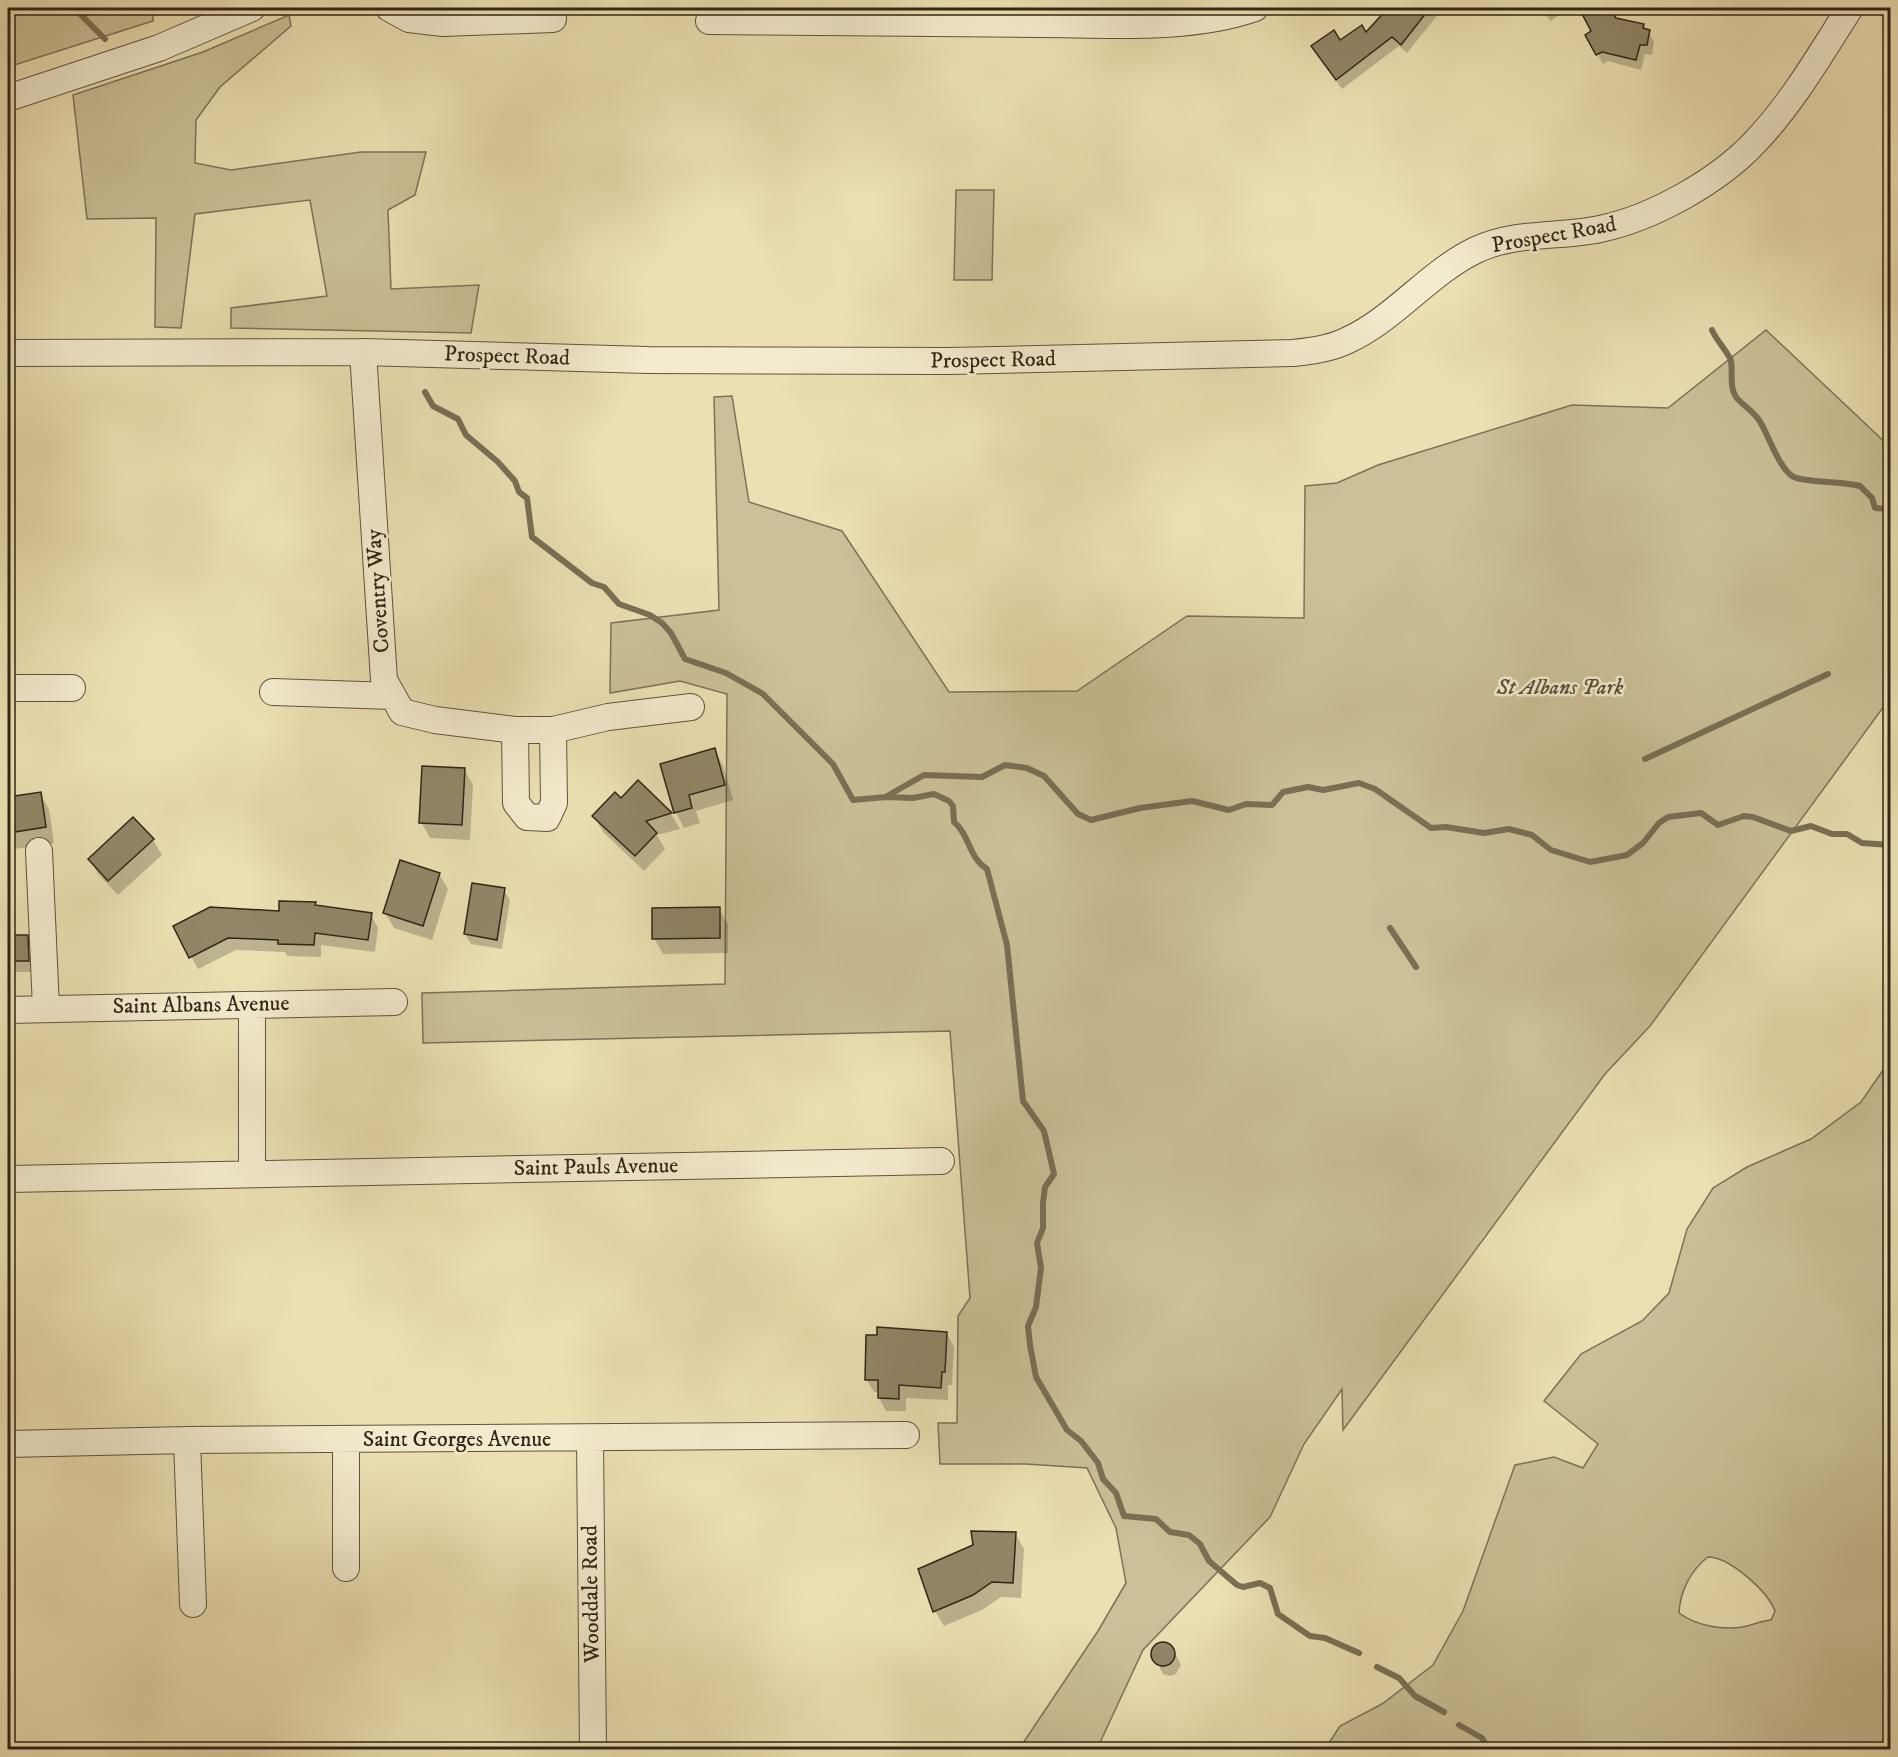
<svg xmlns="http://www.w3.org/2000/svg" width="1898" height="1757" font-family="'IM FELL DW Pica',serif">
	<rect width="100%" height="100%" fill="#ece0b3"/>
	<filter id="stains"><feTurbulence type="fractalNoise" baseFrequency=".00333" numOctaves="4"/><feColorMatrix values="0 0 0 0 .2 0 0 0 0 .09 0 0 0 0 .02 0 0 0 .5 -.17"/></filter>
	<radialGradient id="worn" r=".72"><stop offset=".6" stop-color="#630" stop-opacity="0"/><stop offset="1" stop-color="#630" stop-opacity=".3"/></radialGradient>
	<!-- green -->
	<path fill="#ccc098" stroke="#7e7258" stroke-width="1.5" fill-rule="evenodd" d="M 66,8 L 153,8 L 153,21 L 8,67 L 8,16 Z
		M 289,15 L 291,26 L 220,87 L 196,120 L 195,163 L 231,170 L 361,152 L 426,152 L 415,195 L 388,210 L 391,289 L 479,285 L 471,333 L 231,328 L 231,308 L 327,296 L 310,200 L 195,214 L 181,328 L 155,327 L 156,218 L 87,219 L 73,95 L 203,52 Z
		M 956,190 L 994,190 L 992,280 L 954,280 Z
		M 1766,330 L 1890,447 L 1890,698 L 1650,1026 L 1605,1074 L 1343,1430 L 1342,1389 L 1304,1444 L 1270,1517 L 1143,1650 L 1097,1749 L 1019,1749 L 1098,1631 L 1126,1583 L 1116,1528 L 1087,1468 L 1026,1464 L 940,1464 L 938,1423 L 957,1423 L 958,1316 L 970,1298 L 950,1031 L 423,1043 L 422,993 L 725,984 L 727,694 L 680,681 L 610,693 L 611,623 L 719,610 L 714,397 L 732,396 L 749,502 L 842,531 L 949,692 L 1077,691 L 1187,616 L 1304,618 L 1305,486 L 1337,483 L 1378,465 L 1572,405 L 1668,408 Z
		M 1890,1060 L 1890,1749 L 1325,1749 L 1340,1726 L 1382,1704 L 1433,1665 L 1463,1611 L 1515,1465 L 1554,1457 L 1583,1468 L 1598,1444 L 1544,1401 L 1581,1354 L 1642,1321 L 1669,1293 L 1687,1229 L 1713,1188 L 1747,1167 L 1811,1139 L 1861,1102 ZM 1708,1557 C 1730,1557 1768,1592 1775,1611 L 1771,1620 C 1761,1621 1753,1625 1743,1627 C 1721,1630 1697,1626 1679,1613 C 1680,1591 1691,1570 1708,1557 Z"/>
	<!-- shadow -->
	<path fill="#0003" d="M 1390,8 L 1440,8 L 1440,12 L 1407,53 L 1399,46 L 1342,89 L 1313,47 L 1366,34 Z
		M 1539,8 L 1568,8 L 1551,21 Z
		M 1581,8 L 1609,8 L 1616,20 L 1643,25 L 1654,41 L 1652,55 L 1645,54 L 1641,70 L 1608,61 L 1603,64 L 1587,36 L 1593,31 Z
		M 1789,8 L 1807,8 L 1804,14 Z
		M 714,750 L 723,765 L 733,800 L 696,811 L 700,823 L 684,828 L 676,812 Z
		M 464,769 L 473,785 L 470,840 L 430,838 L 421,822 Z
		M 638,782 L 671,814 L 680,829 L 657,835 L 665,849 L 644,871 L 603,832 L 594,816 L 621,800 Z
		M 40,794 L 49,809 L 54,843 L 8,850 L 8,799 Z
		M 153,840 L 162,855 L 118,895 L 98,874 L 90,859 Z
		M 439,874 L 448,889 L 432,940 L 394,928 L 385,913 Z
		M 504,890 L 510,900 L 502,949 L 471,944 L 465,934 Z
		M 315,904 L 316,907 L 371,915 L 378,928 L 375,952 L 321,945 L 321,957 L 287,956 L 285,952 L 236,950 L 198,969 L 175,926 L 281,913 Z
		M 719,909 L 728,924 L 728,953 L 663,954 L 654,938 Z
		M 8,937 L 27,937 L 34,948 L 35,972 L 8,972 Z
		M 947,1334 L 954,1347 L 952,1385 L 948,1385 L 948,1400 L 906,1398 L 906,1411 L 886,1411 L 879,1398 L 879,1392 L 874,1392 L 866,1379 Z
		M 1015,1533 L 1024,1549 L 1021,1598 L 1001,1597 L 982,1610 L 944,1626 L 935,1611 L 975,1546 Z
		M 1165,1643 L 1172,1647 L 1181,1665 L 1176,1674 L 1170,1676 L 1163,1674 L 1153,1654 L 1158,1645 Z"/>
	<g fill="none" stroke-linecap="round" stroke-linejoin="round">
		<!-- stream -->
		<path stroke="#7a6f55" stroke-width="6" d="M 74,8 L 105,39
			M 1712,330 C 1716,340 1730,355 1731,361 C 1733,373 1729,386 1736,397 C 1742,405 1753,411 1759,420 C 1768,433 1780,473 1796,478 C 1817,483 1839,481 1860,486 L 1872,498 L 1875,508 L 1890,509
			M 425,392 L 433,406 L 458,419 L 466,435 L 498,462 L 515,481 L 519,492 L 527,498 L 532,537 L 592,583 L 604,587 L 619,604 L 650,615 L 662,623 L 671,633 L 685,659 L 726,673 L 763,694 L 833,764 L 853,800 L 886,797 L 913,798 L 934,794 L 949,801 L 953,806 L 954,822 C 970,835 968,857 987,869 L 1007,945 L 1023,1101 L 1044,1131 L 1054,1174 L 1045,1187 L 1043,1203 L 1043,1228 L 1037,1243 L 1041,1268 L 1036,1307 L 1028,1326 L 1030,1345 L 1036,1377 L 1067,1430 L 1081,1441 L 1098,1463 L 1103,1479 L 1116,1493 L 1124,1516 L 1156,1519 L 1170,1532 L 1189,1535 L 1200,1544 L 1209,1561 L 1237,1585 L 1243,1587 L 1260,1583 L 1270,1588 L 1278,1614 L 1310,1636 L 1325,1638 L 1359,1653
			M 1645,759 L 1828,674
			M 887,796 L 924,775 L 982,777 L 1005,765 L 1027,768 L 1044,776 L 1078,814 L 1091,820 L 1140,808 L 1192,801 L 1229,810 L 1246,804 L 1272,805 L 1283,792 L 1308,787 L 1323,790 L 1359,783 L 1375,789 L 1431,828 L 1446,827 L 1484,833 L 1509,829 L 1532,835 L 1551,850 L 1590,862 L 1627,855 L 1643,843 L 1659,823 L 1668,817 L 1701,813 L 1718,825 L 1744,816 L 1753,817 L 1791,831 L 1811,826 L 1832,834 L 1847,834 L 1862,843 L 1890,845
			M 1390,928 L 1416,967
			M 1377,1667 L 1399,1678 L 1415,1696 L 1444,1712
			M 1459,1725 L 1482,1738 L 1489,1750"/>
	</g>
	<!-- building -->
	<path fill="#928668" stroke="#302517" stroke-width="1.5" d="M 1388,8 L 1430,8 L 1401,45 L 1392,37 L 1336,80 L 1311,46 L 1334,30 L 1340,40 L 1362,25 L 1366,32 Z
		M 1579,8 L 1610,8 L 1616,18 L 1644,24 L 1643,28 L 1650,30 L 1647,45 L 1640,45 L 1636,60 L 1602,52 L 1596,55 L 1585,35 L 1591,31 Z
		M 715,748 L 725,785 L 689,795 L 692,808 L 674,813 L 660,764 Z
		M 422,766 L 465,768 L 462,825 L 419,823 Z
		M 638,780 L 672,813 L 646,821 L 657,833 L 635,856 L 592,816 L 615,792 L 621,798 Z
		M 41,792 L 46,827 L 8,833 L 8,797 Z
		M 133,817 L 154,839 L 108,881 L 88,859 Z
		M 400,860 L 440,873 L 423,926 L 383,913 Z
		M 472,883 L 505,888 L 497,940 L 464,934 Z
		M 279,901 L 316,902 L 315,905 L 372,913 L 368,940 L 315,933 L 314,945 L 278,944 L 278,940 L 228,938 L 189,958 L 173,926 L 210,907 L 279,911 Z
		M 720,907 L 720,938 L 652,939 L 652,908 Z
		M 8,935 L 28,935 L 29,961 L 8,961 Z
		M 877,1327 L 947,1332 L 945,1372 L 942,1372 L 941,1388 L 899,1385 L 899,1399 L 878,1398 L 878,1380 L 865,1380 L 866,1335 L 877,1335 Z
		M 971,1531 L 1016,1532 L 1013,1583 L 992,1582 L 973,1595 L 933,1612 L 918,1569 L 973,1545 Z
		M1151 1654a12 12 0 1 1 24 0a12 12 0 1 1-24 0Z"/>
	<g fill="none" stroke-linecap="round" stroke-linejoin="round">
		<defs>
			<path id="minor" d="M 389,8 L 409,19 L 443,23 L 553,19
				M 709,21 C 818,23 928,24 1038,24 C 1107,24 1190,31 1255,8
				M 8,98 L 159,48 L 252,8
				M 363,352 L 384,680 L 402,712 L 435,720 L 515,730 L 553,730 L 608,717 L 691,707
				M 8,353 L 363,352 L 648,360 L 949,361 L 1293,353 C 1311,351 1329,349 1346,341 C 1395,319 1428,273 1476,250 C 1516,231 1558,238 1600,229 C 1653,218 1719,181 1756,141 C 1793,102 1821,53 1850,8
				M 8,688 L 72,688
				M 273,692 L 393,696
				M 515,730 L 516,803 L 527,817 L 547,818 L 554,803 L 553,730
				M 39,851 L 46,1008
				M 8,1010 L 394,1002
				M 252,1173 L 252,1005
				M 8,1179 L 941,1161
				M 590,1439 L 593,1750
				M 187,1440 L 193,1604
				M 8,1444 L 187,1440 L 906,1435
				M 346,1568 L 346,1439"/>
		</defs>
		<!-- minor casing -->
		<use href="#minor" stroke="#5f543e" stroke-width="28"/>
		<!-- minor -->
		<use href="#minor" stroke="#f3ebce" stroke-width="26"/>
	</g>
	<g text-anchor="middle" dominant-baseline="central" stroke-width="5" stroke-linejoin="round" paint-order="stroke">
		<!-- street labels -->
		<g font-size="22" fill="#302517" stroke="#f3ebce">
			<text transform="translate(1554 235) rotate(-10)">Prospect Road</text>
			<text transform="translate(507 356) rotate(2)">Prospect Road</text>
			<text transform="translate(993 360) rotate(-1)">Prospect Road</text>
			<text transform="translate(378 591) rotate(-94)">Coventry Way</text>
			<text transform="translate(201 1005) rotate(-1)">Saint Albans Avenue</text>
			<text transform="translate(596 1167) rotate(-1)">Saint Pauls Avenue</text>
			<text x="457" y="1439">Saint Georges Avenue</text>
			<text transform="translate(591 1594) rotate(-91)">Wooddale Road</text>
		</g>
		<!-- park labels -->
		<g font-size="22" font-style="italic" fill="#574c37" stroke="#f3ebce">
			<text x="1560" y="687">St Albans Park</text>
		</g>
	</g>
	<!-- margin -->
	<rect width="1898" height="1757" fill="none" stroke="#ece0b3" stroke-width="30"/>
	<rect x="9" y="9" width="1880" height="1739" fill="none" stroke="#302517" stroke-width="3"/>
	<rect x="15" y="15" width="1868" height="1727" fill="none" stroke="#302517" stroke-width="1.5"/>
	<rect width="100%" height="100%" filter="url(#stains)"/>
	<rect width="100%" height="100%" fill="url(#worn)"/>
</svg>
